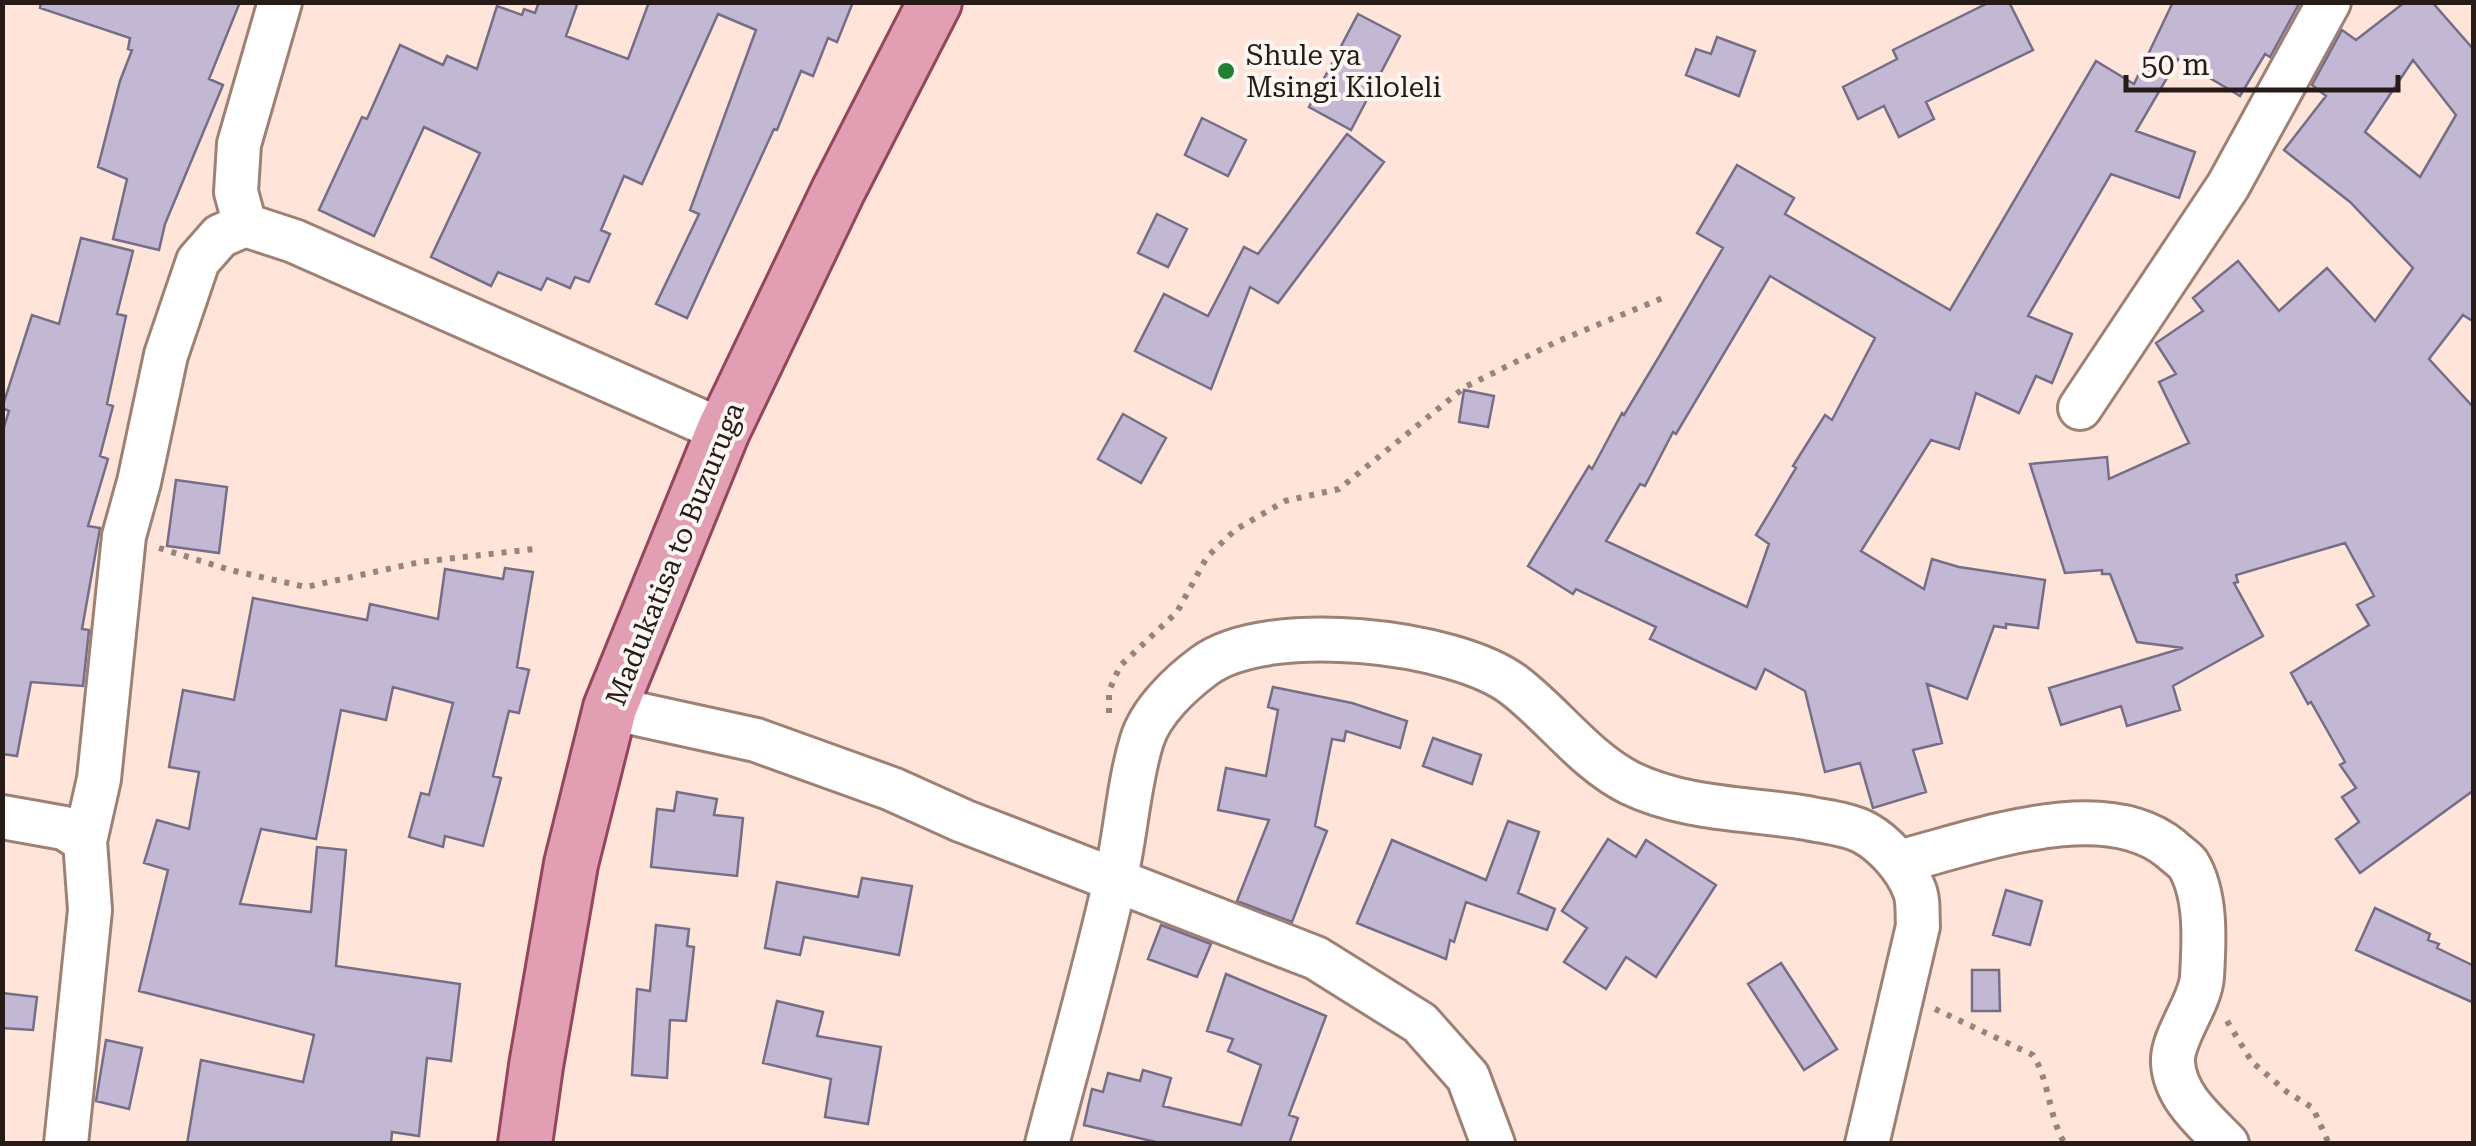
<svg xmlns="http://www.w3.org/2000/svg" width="2476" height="1146" font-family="'Roboto Serif',serif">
	<rect width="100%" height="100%" fill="#fee4d9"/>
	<!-- building -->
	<path fill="#c2b8d4" stroke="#766d87" stroke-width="2.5" fill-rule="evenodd" d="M 41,2 L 240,2 L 209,79 L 223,85 L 165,224 L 159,250 L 113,239 L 127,179 L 98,167 L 120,81 L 132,50 L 128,49 L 130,38 L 40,8 Z
		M 539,2 L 578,2 L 566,36 L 628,59 L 649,2 L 853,2 L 837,42 L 828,38 L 813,76 L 801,71 L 777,130 L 774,129 L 687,318 L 656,304 L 699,214 L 690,210 L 756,30 L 718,14 L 642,184 L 624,176 L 601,230 L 610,234 L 589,282 L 575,277 L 570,288 L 547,278 L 541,290 L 498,272 L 491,286 L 431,257 L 480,153 L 424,127 L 374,236 L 319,210 L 362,117 L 367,119 L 400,45 L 443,65 L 447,56 L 477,69 L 497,6 L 522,15 L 524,9 L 535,13 Z
		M 1990,2 L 2009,2 L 2033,50 L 1926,102 L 1934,119 L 1899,137 L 1884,106 L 1858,119 L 1843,87 L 1897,59 L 1893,50 Z
		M 2173,2 L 2300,2 L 2270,57 L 2265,54 L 2240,96 L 2178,59 L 2136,131 L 2195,152 L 2179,198 L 2111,174 L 2028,316 L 2072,334 L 2052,383 L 2036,376 L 2019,413 L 1976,393 L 1959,449 L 1931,440 L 1861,551 L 1924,589 L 1932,559 L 1959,567 L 2045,580 L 2038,628 L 2006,624 L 2006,628 L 1994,626 L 1967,699 L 1927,684 L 1942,743 L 1913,750 L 1926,792 L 1873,808 L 1860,763 L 1825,772 L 1805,691 L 1765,669 L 1756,689 L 1650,639 L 1656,627 L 1576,589 L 1573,594 L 1528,566 L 1589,466 L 1592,469 L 1622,413 L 1624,415 L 1660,355 L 1723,248 L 1697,233 L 1737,165 L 1794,198 L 1785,214 L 1950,310 L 2096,61 L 2134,84 ZM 1770,276 L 1875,338 L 1832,420 L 1825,415 L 1793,466 L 1796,468 L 1756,535 L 1769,544 L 1747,607 L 1606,541 L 1640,484 L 1645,486 L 1673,432 L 1676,434 Z
		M 2405,2 L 2432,2 L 2474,50 L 2474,322 L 2463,315 L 2429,359 L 2474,408 L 2474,790 L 2360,873 L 2336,839 L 2359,822 L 2342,797 L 2356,788 L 2340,765 L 2345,762 L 2311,702 L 2308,704 L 2291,673 L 2369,625 L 2357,605 L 2374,596 L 2345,543 L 2236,575 L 2238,582 L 2234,583 L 2263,636 L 2173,686 L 2180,710 L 2127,726 L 2121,706 L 2061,725 L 2049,688 L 2183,648 L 2137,642 L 2110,574 L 2102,574 L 2102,570 L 2065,573 L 2030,464 L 2107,457 L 2109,479 L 2189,443 L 2159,382 L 2176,374 L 2156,343 L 2203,311 L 2193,298 L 2238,261 L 2279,311 L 2327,268 L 2375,321 L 2413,268 L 2350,202 L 2284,150 L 2326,96 L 2312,85 L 2342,30 L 2356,40 ZM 2413,60 L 2456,115 L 2420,177 L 2365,132 Z
		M 1358,14 L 1400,36 L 1351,130 L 1309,107 Z
		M 1717,37 L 1755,51 L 1739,96 L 1686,75 L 1696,49 L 1711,54 Z
		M 1202,118 L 1246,140 L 1228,176 L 1185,155 Z
		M 1347,134 L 1384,162 L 1278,303 L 1250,287 L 1211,389 L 1135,351 L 1164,294 L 1208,316 L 1244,247 L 1258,254 Z
		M 1157,214 L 1187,229 L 1168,267 L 1138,253 Z
		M 81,238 L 133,251 L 117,314 L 126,316 L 107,404 L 113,406 L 100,456 L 108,459 L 88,526 L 100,528 L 82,629 L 89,630 L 83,686 L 31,682 L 17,756 L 2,754 L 2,433 L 9,411 L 2,408 L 32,315 L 59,324 Z
		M 1464,390 L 1494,396 L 1488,427 L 1459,422 Z
		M 1123,414 L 1166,438 L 1141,483 L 1098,459 Z
		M 176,480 L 227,487 L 219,553 L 167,546 Z
		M 505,568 L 533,572 L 517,667 L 529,670 L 519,713 L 509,711 L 493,776 L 501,778 L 483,846 L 445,836 L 443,847 L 409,837 L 421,793 L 429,795 L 453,703 L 393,687 L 386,720 L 341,710 L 316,839 L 261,829 L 240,904 L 311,912 L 317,847 L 346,850 L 336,966 L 460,984 L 451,1061 L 427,1058 L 419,1136 L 392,1132 L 391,1144 L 187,1144 L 201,1060 L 303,1082 L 314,1035 L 139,991 L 168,870 L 144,863 L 157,820 L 189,829 L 199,772 L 169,767 L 183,690 L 234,700 L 253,598 L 367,620 L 370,604 L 438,619 L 445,569 L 503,579 Z
		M 1273,687 L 1352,703 L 1407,721 L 1400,748 L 1346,731 L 1344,741 L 1332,739 L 1315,826 L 1327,831 L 1292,922 L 1237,901 L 1269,820 L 1218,810 L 1226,768 L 1266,776 L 1278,710 L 1268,707 Z
		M 1433,738 L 1481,755 L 1472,784 L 1423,766 Z
		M 677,792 L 717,799 L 714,815 L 743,818 L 737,876 L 651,867 L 657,809 L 674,811 Z
		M 1508,821 L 1539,832 L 1518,893 L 1555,909 L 1547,930 L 1466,902 L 1454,942 L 1450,940 L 1446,959 L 1357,923 L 1392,840 L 1486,880 Z
		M 1608,839 L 1636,857 L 1646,840 L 1716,885 L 1656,977 L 1626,957 L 1606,989 L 1564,962 L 1587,928 L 1562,911 Z
		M 862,878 L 912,886 L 899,955 L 804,937 L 800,955 L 765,948 L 777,882 L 858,897 Z
		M 2006,890 L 2042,901 L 2030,945 L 1993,935 Z
		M 2375,908 L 2430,934 L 2428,940 L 2439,944 L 2437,948 L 2474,966 L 2474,1003 L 2356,950 Z
		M 656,925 L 689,929 L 687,946 L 694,947 L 686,1021 L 670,1020 L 667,1078 L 632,1075 L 637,989 L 650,991 Z
		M 1161,925 L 1211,944 L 1197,977 L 1148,959 Z
		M 1781,963 L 1837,1049 L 1804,1070 L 1748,984 Z
		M 1972,970 L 1999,970 L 2000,1011 L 1972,1011 Z
		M 1226,974 L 1326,1016 L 1289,1115 L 1298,1118 L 1289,1144 L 1164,1144 L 1084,1125 L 1092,1089 L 1103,1092 L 1108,1073 L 1140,1081 L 1143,1070 L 1171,1078 L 1163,1106 L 1241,1125 L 1261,1065 L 1228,1051 L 1233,1039 L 1207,1031 Z
		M 2,993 L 37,997 L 33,1030 L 2,1028 Z
		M 777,1001 L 823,1012 L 817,1036 L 881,1047 L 868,1124 L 825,1117 L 831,1079 L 763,1063 Z
		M 106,1040 L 142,1048 L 129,1109 L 96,1101 Z"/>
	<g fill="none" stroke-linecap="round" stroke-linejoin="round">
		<defs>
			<path id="minor" d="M 245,225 L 236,192 L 239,144 L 280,2
				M 2080,408 L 2228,186 L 2329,2
				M 610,708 L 756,740 L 892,789 L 963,821 L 1316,958 L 1420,1023 L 1468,1077 L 1493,1144
				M 2,817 L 64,828 L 85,841 L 90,910 L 66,1144
				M 85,841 L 99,779 L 124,536 L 139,482 L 166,355 L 198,261 L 220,236 L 245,225 L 294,241 L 723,431
				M 1898,862 C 1975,843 2103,793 2171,849 C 2176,854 2184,859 2188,864 C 2207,895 2204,942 2202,977 C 2200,1004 2171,1038 2173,1063 C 2175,1097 2205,1121 2227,1144
				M 1047,1144 C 1070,1056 1095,969 1115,881 C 1126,835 1128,785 1142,740 C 1151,711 1181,683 1204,666 C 1267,619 1456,640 1515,686 C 1554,716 1586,761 1630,783 C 1686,810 1747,808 1807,818 C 1825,822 1849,824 1865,833 C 1885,844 1906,868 1914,889 C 1919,900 1917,915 1918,926 L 1867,1144"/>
			<path id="major" d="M 525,1144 L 536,1066 L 571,864 L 610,708 L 723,431 L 838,191 L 935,2"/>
		</defs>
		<!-- minor casing -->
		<use href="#minor" stroke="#9e8174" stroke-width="48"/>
		<!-- major casing -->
		<use href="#major" stroke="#94465b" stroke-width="58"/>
		<!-- path -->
		<path stroke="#97847c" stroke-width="6" stroke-dasharray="5 8" stroke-linecap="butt" d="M 159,548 L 230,570 L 306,587 L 420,562 L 534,549
			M 1109,713 L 1109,691 L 1120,666 L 1177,612 L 1207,557 L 1235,530 L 1285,501 L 1339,489 L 1465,387 L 1556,342 L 1665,297
			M 1935,1009 L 2033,1055 C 2050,1082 2048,1116 2065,1144
			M 2227,1021 L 2252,1062 L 2287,1092 L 2313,1108 L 2329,1144"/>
		<!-- minor -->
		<use href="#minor" stroke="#fff" stroke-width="42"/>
		<!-- major -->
		<use href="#major" stroke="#e29eb3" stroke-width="52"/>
	</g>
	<!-- markers -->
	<circle fill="#228032" stroke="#fdf6f3" stroke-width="4" cx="1226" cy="71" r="10"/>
	<g text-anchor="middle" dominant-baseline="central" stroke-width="8" stroke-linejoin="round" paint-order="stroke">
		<!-- poi labels -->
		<g font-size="28" fill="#261b16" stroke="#fdf6f3" text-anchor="start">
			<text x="1246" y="55">Shule ya<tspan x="1246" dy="32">Msingi Kiloleli</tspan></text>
		</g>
		<!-- street labels -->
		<g font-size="28" fill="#261b16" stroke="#fdf6f3">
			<text transform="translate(675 554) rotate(-68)">Madukatisa to Buzuruga</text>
		</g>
	</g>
	<!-- border -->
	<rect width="2476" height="1146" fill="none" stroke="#261b16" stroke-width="10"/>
	<!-- scale -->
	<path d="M2126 75v15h272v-15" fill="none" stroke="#261b16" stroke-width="5"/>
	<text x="2141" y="75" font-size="30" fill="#261b16" stroke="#fdf6f3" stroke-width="8" paint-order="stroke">50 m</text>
</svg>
